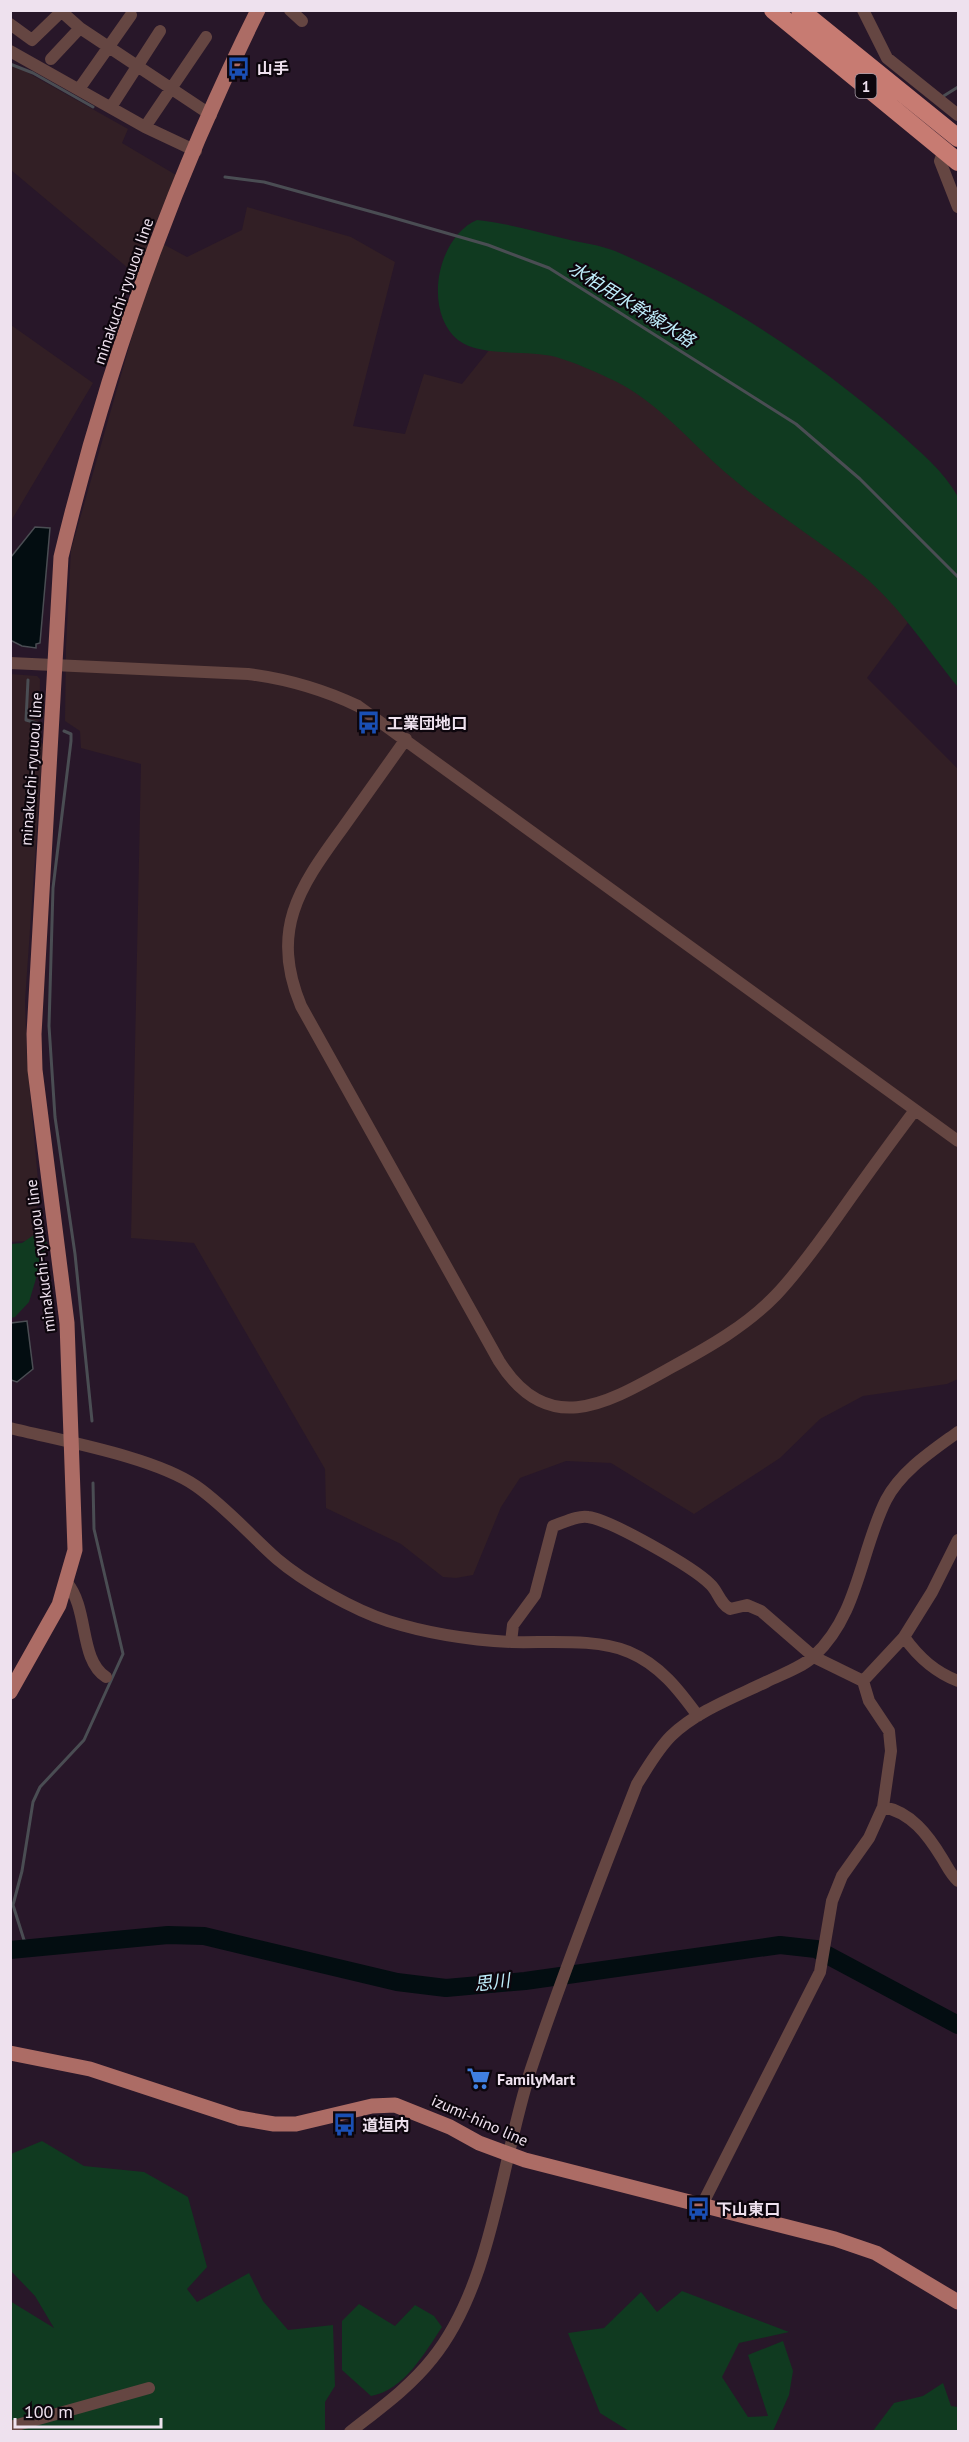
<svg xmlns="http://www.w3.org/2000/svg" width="969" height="2442" font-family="'PT Sans','Noto Sans JP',sans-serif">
	<rect width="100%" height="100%" fill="#281729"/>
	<!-- industrial -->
	<path fill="#321f25" d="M 10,66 L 23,70 L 128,129 L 122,143 L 176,175 L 150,237 L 187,257 L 242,230 L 247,207 L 351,237 L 395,262 L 353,426 L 405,434 L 424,374 L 462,384 L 526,304 L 923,602 L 867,678 L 958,769 L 958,1379 L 947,1384 L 863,1396 L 820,1419 L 780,1458 L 694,1514 L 611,1463 L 566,1461 L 520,1478 L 501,1507 L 473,1575 L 456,1578 L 443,1577 L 401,1544 L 326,1508 L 325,1469 L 194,1243 L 131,1238 L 141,764 L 81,748 L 80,731 L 65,721 L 66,647 L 71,550 L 147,284 L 11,170 Z
		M 11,325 L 93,383 L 11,521 Z
		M 10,674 L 37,676 L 40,679 L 39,742 L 43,744 L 25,1001 L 27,1060 L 40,1202 L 32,1215 L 33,1230 L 46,1240 L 11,1242 Z"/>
	<!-- green -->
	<path fill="#103a20" d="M 477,220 C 507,223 537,232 566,239 C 582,243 600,245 615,251 C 716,294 815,359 897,431 C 920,452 943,470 958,497 L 958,687 C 926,648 900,606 861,574 C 817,539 769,510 726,473 C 690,442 658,402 615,381 C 596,372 576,363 556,357 C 528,349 481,358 458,340 C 422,310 438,236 477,220 Z
		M 34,1235 L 47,1242 L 29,1302 L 15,1317 L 11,1318 L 11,1244 L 22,1243 Z
		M 42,2141 L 84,2166 L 144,2172 L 188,2197 L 207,2267 L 187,2289 L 197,2302 L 249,2273 L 263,2301 L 288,2330 L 333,2325 L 335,2386 L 325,2402 L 325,2431 L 11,2431 L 10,2301 L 54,2328 L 35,2296 L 11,2271 L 11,2154 Z
		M 682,2291 L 789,2332 L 739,2343 L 722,2377 L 748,2417 L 768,2416 L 748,2355 L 783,2341 L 793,2371 L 789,2395 L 773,2431 L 629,2431 L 600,2413 L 568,2333 L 604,2328 L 641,2292 L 657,2312 Z
		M 359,2304 L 395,2326 L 415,2305 L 434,2316 L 442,2327 C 424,2354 404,2390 371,2396 L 342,2370 L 342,2321 Z
		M 943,2383 L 951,2406 L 958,2407 L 958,2431 L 873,2431 L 894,2403 L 923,2396 Z"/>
	<!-- water -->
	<path fill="#030d11" stroke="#4a4d53" stroke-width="1.5" d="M 35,527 L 50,528 L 40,643 L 36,644 L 36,648 L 22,646 L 10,640 L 11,557 Z
		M 27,1321 L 33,1369 L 17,1382 L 11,1380 L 11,1323 Z"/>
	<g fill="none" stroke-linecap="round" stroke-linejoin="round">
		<!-- stream -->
		<path stroke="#4a4d53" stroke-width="3" d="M 10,64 L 33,73 L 93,107
			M 942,97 L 958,87
			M 225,177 L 264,182 L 387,216 L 488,245 L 549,268 L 796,424 L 860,479 L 958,577
			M 28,680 L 26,720 L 37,723
			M 64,731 L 71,734 L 71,741 L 53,888 L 49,1026 L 55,1117 L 75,1254 L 92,1421
			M 37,1948 L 24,1940 L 13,1905 L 22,1871 L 33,1802 L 40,1787 L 84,1740 L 123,1654 L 94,1529 L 93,1483"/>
		<!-- river -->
		<path stroke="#030d11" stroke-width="18" d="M 10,1950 L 168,1935 L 204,1936 L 397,1982 L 446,1988 L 525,1981 L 780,1945 L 816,1949 L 958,2025"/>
		<!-- minor -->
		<path stroke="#654642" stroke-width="12" d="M 290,10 L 302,21
			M 863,10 L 887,58 L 958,115
			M 62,12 L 80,28 L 211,115
			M 10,24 L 32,40 L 63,10
			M 10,51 L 145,127 L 196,151
			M 51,59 L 80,28
			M 79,89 L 131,15
			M 111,107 L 160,31
			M 145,127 L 206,37
			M 944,150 L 940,161 L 958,207
			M 10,663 L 248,674 C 288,679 322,689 358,706 L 958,1141
			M 406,739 C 385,769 363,799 342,829 C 298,889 270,931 301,1006 L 499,1361 C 549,1440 609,1402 672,1367 C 709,1347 746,1326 776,1295 C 798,1272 816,1246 835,1220 C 861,1183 888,1146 915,1110
			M 10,1428 C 62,1441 154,1457 196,1486 C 226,1507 250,1535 277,1559 C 304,1582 354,1610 388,1621 C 429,1634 469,1640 512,1642 C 546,1643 598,1638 629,1652 C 660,1665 679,1690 698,1716
			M 67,1583 C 89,1609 79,1660 106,1677
			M 904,1637 C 919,1658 935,1672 958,1681
			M 511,1642 L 513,1625 L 535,1595 L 553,1526 C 563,1523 578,1515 588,1517 C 611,1520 693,1567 710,1584 C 718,1591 720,1604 730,1609 L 747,1605 L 761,1611 L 814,1657 L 863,1681 L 869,1701 L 889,1731 L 891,1751 L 883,1807 L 869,1838 L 842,1876 L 832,1901 L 820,1972 L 702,2205
			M 863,1681 L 904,1637 L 932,1592 L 958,1540
			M 883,1807 C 911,1812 928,1835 942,1858 C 947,1866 951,1875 958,1881
			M 10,2427 L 149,2388
			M 350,2432 C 379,2409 409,2388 432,2359 C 493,2284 501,2160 531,2069 C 563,1973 600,1878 637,1784 C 648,1767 657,1750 671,1736 C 697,1711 735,1697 766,1682 C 782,1674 801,1668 814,1656 C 859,1614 860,1552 886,1500 C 901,1471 932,1451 958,1432"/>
		<!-- major -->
		<path stroke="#ac6c65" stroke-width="15" d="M 10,1692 L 59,1605 L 75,1550 L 67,1323 L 35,1070 L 34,1034 L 61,557 C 106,370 172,182 258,10
			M 10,2053 L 90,2069 L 239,2118 L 274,2124 L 296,2124 L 372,2106 L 395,2105 L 450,2127 L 479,2143 L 525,2160 L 835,2239 L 876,2253 L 958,2302"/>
		<!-- highway -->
		<path stroke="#c77b72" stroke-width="18" d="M 773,10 L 958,162
			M 800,10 L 958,138"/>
	</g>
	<!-- icons -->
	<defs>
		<symbol id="bus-bare" viewBox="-9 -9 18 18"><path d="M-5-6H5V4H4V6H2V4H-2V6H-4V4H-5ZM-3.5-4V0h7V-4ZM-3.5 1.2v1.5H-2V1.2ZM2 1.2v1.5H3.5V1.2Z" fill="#1a4fb4" stroke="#0d060d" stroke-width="2.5" paint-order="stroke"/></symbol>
		<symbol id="supermarket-bare" viewBox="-9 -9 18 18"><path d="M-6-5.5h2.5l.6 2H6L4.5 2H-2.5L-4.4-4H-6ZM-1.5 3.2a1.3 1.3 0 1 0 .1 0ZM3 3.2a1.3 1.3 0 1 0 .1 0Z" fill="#3f7fe0" stroke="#0d060d" stroke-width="2.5" paint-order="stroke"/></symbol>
	</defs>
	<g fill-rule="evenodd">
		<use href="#bus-bare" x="222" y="52" width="33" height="33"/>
		<use href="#bus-bare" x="352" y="706" width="33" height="33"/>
		<use href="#supermarket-bare" x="462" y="2062" width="33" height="33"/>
		<use href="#bus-bare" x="328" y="2108" width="33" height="33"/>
		<use href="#bus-bare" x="682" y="2192" width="33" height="33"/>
	</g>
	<g text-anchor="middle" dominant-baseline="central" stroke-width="4.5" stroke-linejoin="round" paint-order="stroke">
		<!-- shield labels -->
		<rect fill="#0d060d" stroke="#aa9faa" stroke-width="1.5" x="855.5" y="74" width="21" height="24" rx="4.5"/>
		<g font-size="15" font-weight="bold" fill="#eee1ee">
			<text x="866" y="86">1</text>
		</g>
		<!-- poi labels -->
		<g font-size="16" font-weight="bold" fill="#eee1ee" stroke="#0d060d" text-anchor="start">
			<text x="257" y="68">山手</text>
			<text x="387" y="723">工業団地口</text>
			<text x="497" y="2079">FamilyMart</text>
			<text x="362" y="2125">道垣内</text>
			<text x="716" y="2209">下山東口</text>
		</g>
		<!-- street labels -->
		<g font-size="16" fill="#eee1ee" stroke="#0d060d">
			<text transform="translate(123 291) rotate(-71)">minakuchi-ryuuou line</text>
			<text transform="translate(31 769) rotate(-86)">minakuchi-ryuuou line</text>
			<text transform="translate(40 1256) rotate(-97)">minakuchi-ryuuou line</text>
			<text transform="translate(480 2120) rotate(24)">izumi-hino line</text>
		</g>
		<!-- water labels -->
		<g font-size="18" font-style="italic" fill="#beecfa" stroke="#0d060d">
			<text transform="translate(632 304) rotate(32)">水柏用水幹線水路</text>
			<text transform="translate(492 1982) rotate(-7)">思川</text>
		</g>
	</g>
	<!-- border -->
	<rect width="969" height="2442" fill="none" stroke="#eee1ee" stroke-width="24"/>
	<!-- scale -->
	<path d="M15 2418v9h146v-9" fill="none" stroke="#eee1ee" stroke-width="3"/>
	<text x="24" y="2418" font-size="18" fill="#eee1ee" stroke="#0d060d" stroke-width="4.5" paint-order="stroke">100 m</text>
</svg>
